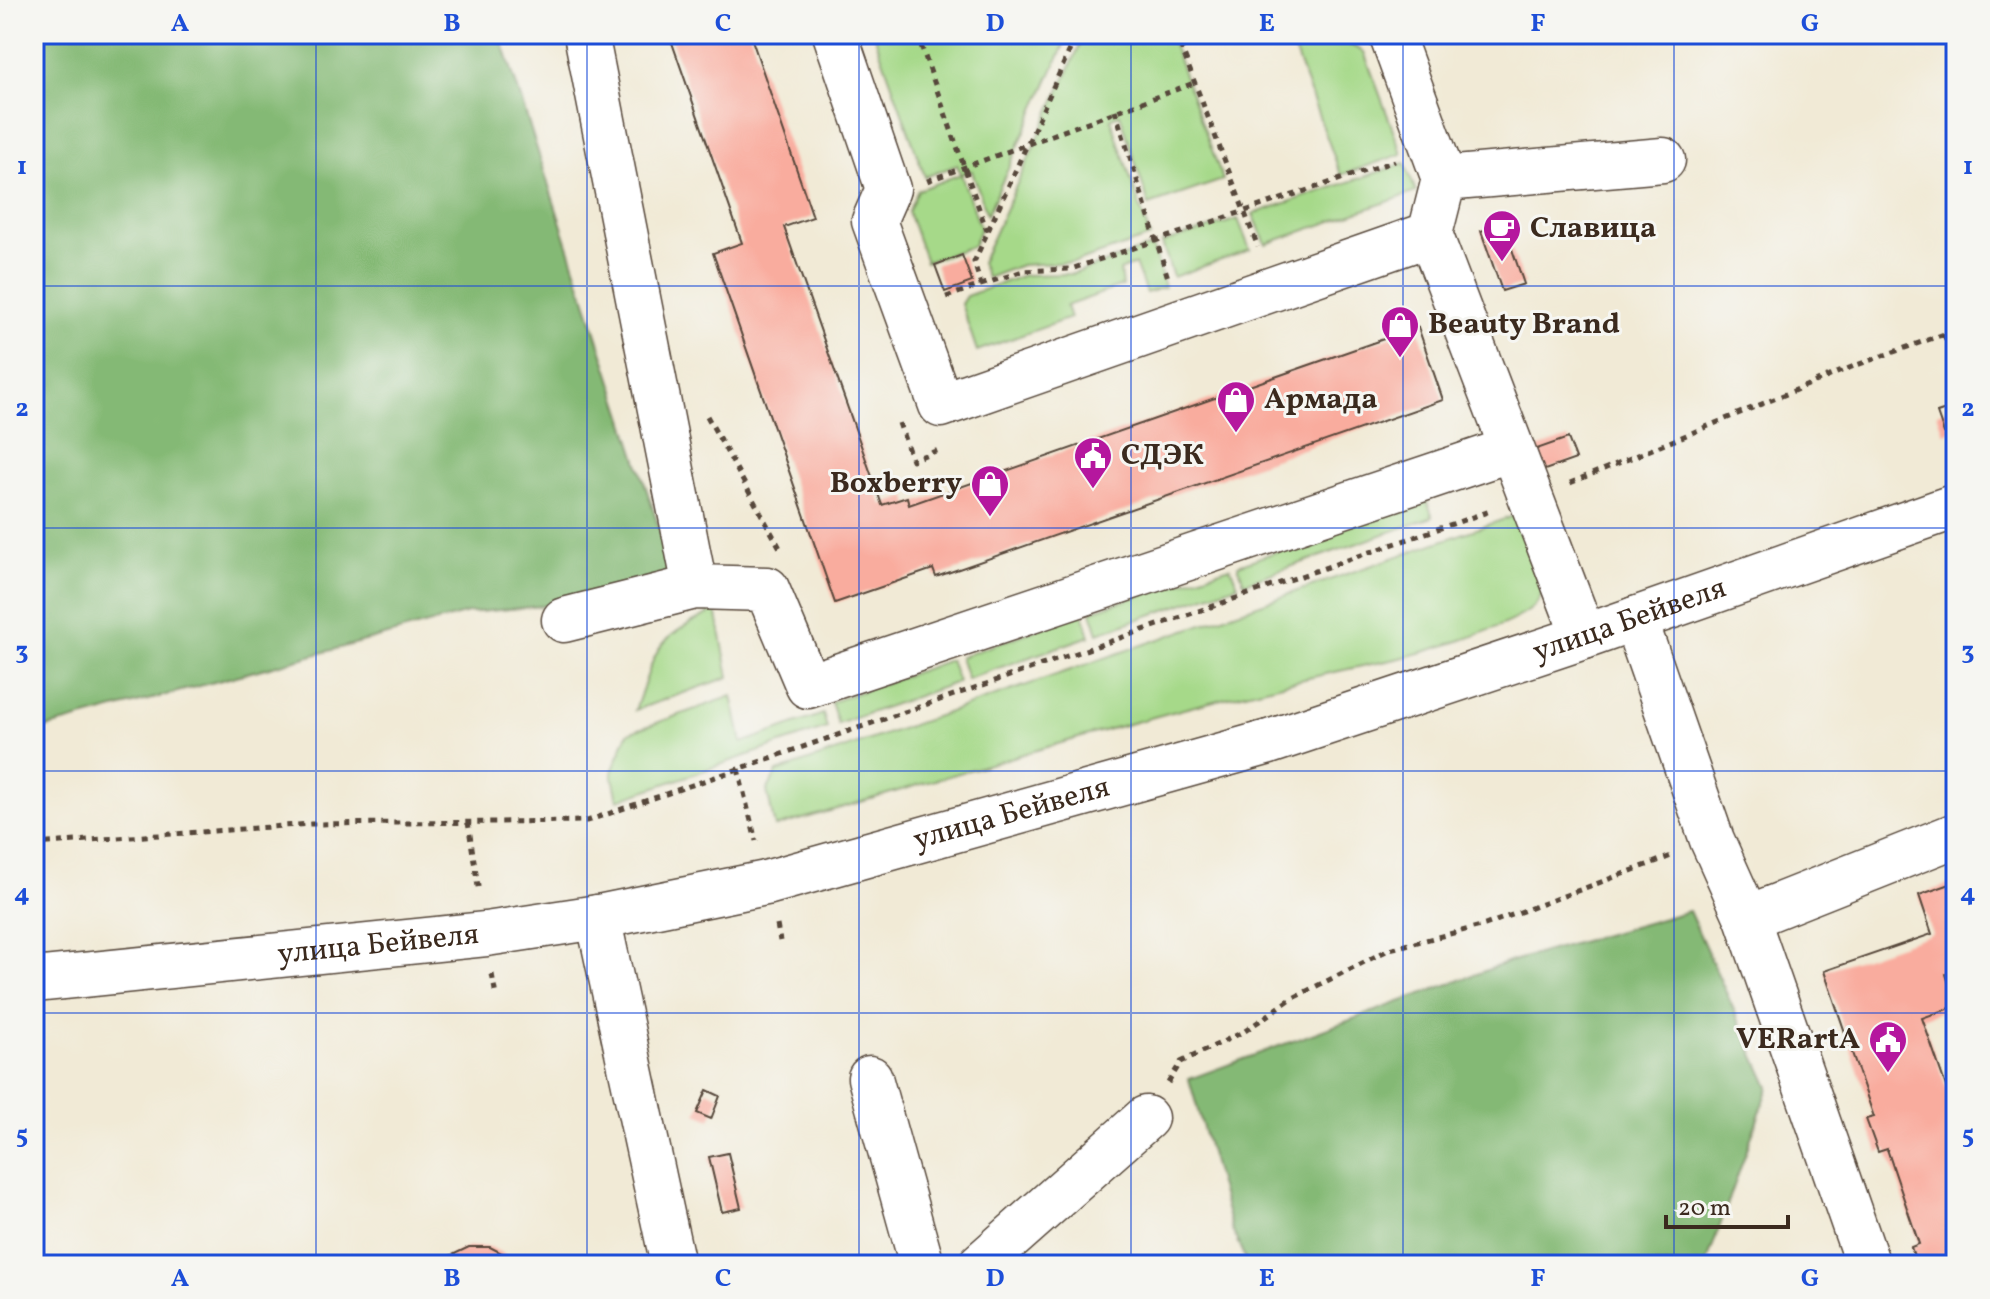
<svg xmlns="http://www.w3.org/2000/svg" width="1990" height="1299" font-family="Vollkorn,serif">
	<rect width="100%" height="100%" fill="#f6f6f2"/>
	<filter id="ink" filterUnits="userSpaceOnUse"><feTurbulence type="fractalNoise" baseFrequency=".0125" numOctaves="2"/><feDisplacementMap in="SourceGraphic" scale="16" xChannelSelector="R" yChannelSelector="G"/><feConvolveMatrix kernelMatrix="1 2 1 2 8 2 1 2 1" color-interpolation-filters="sRGB"/></filter>
	<filter id="wash" filterUnits="userSpaceOnUse"><feTurbulence type="fractalNoise" baseFrequency=".006" numOctaves="4" result="noise"/><feDisplacementMap in="SourceGraphic" scale="32" xChannelSelector="R" yChannelSelector="G"/><feGaussianBlur stdDeviation="1.8" result="paint"/><feColorMatrix in="noise" values="0 0 0 0 0 0 0 0 0 0 0 0 0 0 0 0 0 1.4 0 .05"/><feComposite in="paint" operator="in"/></filter>
	<g filter="url(#wash)">
		<rect width="100%" height="100%" fill="#f1ead6"/>
		<!-- green -->
		<path fill="#a6d989" stroke="#708254" stroke-width="2" d="M 874,34 L 1069,34 L 987,215 L 972,171 L 961,174 L 980,228 L 973,246 L 926,262 L 908,212 L 918,190 L 961,174 L 957,165 L 925,177 Z
			M 1085,34 L 1169,34 L 1223,180 L 1149,205 L 1120,114 L 1111,119 L 1150,237 L 1076,262 L 1021,265 L 987,278 L 981,263 Z
			M 1288,34 L 1330,34 L 1364,52 L 1402,154 L 1341,175 Z
			M 1405,163 L 1416,192 L 1266,244 L 1253,214 Z
			M 1238,219 L 1250,250 L 1173,277 L 1162,243 Z
			M 1152,246 L 1165,287 L 1146,293 L 1135,264 L 1120,271 L 1122,286 L 1066,306 L 1070,318 L 977,351 L 961,304 L 966,296 L 1024,275 L 1073,274 Z
			M 1426,499 L 1433,517 L 1244,583 L 1238,565 Z
			M 1519,514 C 1528,539 1556,581 1536,604 C 1517,628 1406,658 1372,664 C 1170,706 973,770 775,827 L 767,791 L 777,772 Z
			M 1230,567 L 1238,585 L 1098,633 L 1091,611 Z
			M 716,610 L 729,677 L 635,710 C 659,645 651,642 716,610 Z
			M 1083,613 L 1090,636 L 967,679 L 960,657 Z
			M 950,660 L 958,682 L 838,724 L 831,702 Z
			M 732,696 L 742,743 L 823,714 L 827,728 L 618,800 L 612,772 L 628,733 Z"/>
		<!-- forest -->
		<path fill="#84b975" stroke="#60724a" stroke-width="2" d="M 34,34 L 500,34 L 680,593 L 468,613 L 34,731 Z
			M 1689,911 L 1769,1087 L 1706,1265 L 1248,1265 L 1232,1230 L 1189,1079 L 1509,962 Z"/>
		<g id="blocks">
			<!-- building -->
			<path fill="#f9ac9e" d="M 669,34 L 750,34 L 813,217 L 784,227 L 882,505 L 907,497 L 909,505 L 1418,327 L 1443,400 L 936,577 L 933,569 L 835,603 L 713,253 L 742,243 Z
				M 1503,223 L 1524,284 L 1502,291 L 1481,231 Z
				M 962,255 L 972,282 L 945,292 L 935,265 Z
				M 1952,408 L 1956,429 L 1944,433 L 1937,413 Z
				M 1568,438 L 1576,459 L 1539,472 L 1531,451 Z
				M 1956,882 L 1956,970 L 1946,974 L 1956,1006 L 1922,1018 L 1956,1115 L 1956,1265 L 1917,1265 L 1911,1247 L 1919,1244 L 1887,1149 L 1878,1152 L 1866,1119 L 1874,1117 L 1824,971 L 1932,934 L 1919,895 Z
				M 707,1090 L 720,1096 L 711,1119 L 697,1113 Z
				M 728,1153 L 741,1208 L 722,1212 L 709,1157 Z
				M 469,1247 L 490,1247 L 513,1259 L 505,1265 L 455,1265 L 446,1258 Z"/>
		</g>
	</g>
	<g filter="url(#ink)">
		<use href="#blocks" fill-opacity="0" stroke="#56473a" stroke-width="2"/>
		<g fill="none" stroke-linecap="round" stroke-linejoin="round">
			<defs>
				<path id="minor" d="M 586,34 L 695,587 L 767,589 L 808,686 L 1512,449
					M 835,34 L 888,189 L 874,221 L 941,405 L 1430,234
					M 1391,34 L 1444,179 L 1430,234 L 1584,637
					M 1444,179 L 1663,160
					M 1635,619 L 1712,840 L 1747,918 L 1868,1265
					M 564,620 L 695,587
					M 598,917 L 673,1265
					M 1747,918 L 1956,835
					M 870,1078 L 922,1265
					M 980,1265 L 1146,1118"/>
				<g id="major">
					<path id="s1" d="M 34,980 L 486,934 L 598,917 L 766,883 L 1269,742 L 1584,637 L 1956,506"/>
				</g>
			</defs>
			<!-- minor casing -->
			<use href="#minor" stroke="#56473a" stroke-width="47"/>
			<!-- major casing -->
			<use href="#major" stroke="#56473a" stroke-width="47"/>
			<!-- path -->
			<path stroke="#56473a" stroke-width="5" stroke-dasharray="6 6" stroke-linecap="butt" d="M 917,34 L 987,231
				M 1176,34 L 1258,247
				M 1115,110 L 1169,281
				M 927,181 L 1194,83
				M 981,285 L 1023,271 L 1071,269 L 1395,161
				M 946,297 L 981,285 L 974,262 L 1077,34
				M 1944,334 L 1956,366
				M 707,416 L 780,548
				M 899,423 L 912,460 L 941,449
				M 1570,483 L 1854,366 L 1956,330
				M 738,769 L 756,841
				M 468,822 L 479,893
				M 34,844 L 311,824 L 587,821 L 1493,510
				M 777,925 L 780,941
				M 492,974 L 496,996
				M 1168,1083 L 1181,1062 L 1245,1031 L 1291,999 L 1390,949 L 1485,925 L 1674,855"/>
			<!-- minor -->
			<use href="#minor" stroke="#fff" stroke-width="44"/>
			<!-- major -->
			<use href="#major" stroke="#fff" stroke-width="44"/>
		</g>
	</g>
	<!-- grid -->
	<path fill="none" stroke="#1d4ed8" stroke-width="2" stroke-opacity="0.55" d="M 316,34 L 316,1265M 587,34 L 587,1265M 859,34 L 859,1265M 1131,34 L 1131,1265M 1403,34 L 1403,1265M 1674,34 L 1674,1265M 34,286 L 1956,286M 34,528 L 1956,528M 34,771 L 1956,771M 34,1013 L 1956,1013"/>
	<!-- icons -->
	<defs>
		<symbol id="cafe-pin" viewBox="-11 -11 22 30"><path d="M0 17L-7.5 6A9.5 9.5 0 1 1 7.5 6Z" fill="#b5179e" stroke="#f6f6f2"/><path d="M-5.5-4.5H6V0H3Q3 3.5 0 3.5H-2.5Q-5.5 3.5-5.5 0ZM3-3.2v2h1.7v-2ZM-6 4.5H4V6H-6Z" fill="#fff"/></symbol>
		<symbol id="shop-pin" viewBox="-11 -11 22 30"><path d="M0 17L-7.5 6A9.5 9.5 0 1 1 7.5 6Z" fill="#b5179e" stroke="#f6f6f2"/><path d="M-5-2.5h2.3a2.7 3.5 0 0 1 5.4 0H5L5.5 6h-11ZM-1.5-2.5h3a1.5 2.3 0 0 0-3 0Z" fill="#fff"/></symbol>
		<symbol id="civic-pin" viewBox="-11 -11 22 30"><path d="M0 17L-7.5 6A9.5 9.5 0 1 1 7.5 6Z" fill="#b5179e" stroke="#f6f6f2"/><path d="M-.6-6.5H3V-4.5H.6V-3L4-1V1h2V6H-6V1h2V-1L-.6-3ZM-1.2 2.5V6h2.4V2.5Z" fill="#fff"/></symbol>
	</defs>
	<g fill-rule="evenodd">
		<use href="#cafe-pin" x="1480" y="207" width="44" height="60"/>
		<use href="#shop-pin" x="1378" y="303" width="44" height="60"/>
		<use href="#shop-pin" x="1214" y="378" width="44" height="60"/>
		<use href="#civic-pin" x="1071" y="434" width="44" height="60"/>
		<use href="#shop-pin" x="968" y="462" width="44" height="60"/>
		<use href="#civic-pin" x="1866" y="1018" width="44" height="60"/>
	</g>
	<g text-anchor="middle" dominant-baseline="central" stroke-width="6" stroke-linejoin="round" paint-order="stroke">
		<!-- poi labels -->
		<g font-size="30" font-weight="bold" fill="#3b2a1e" stroke="#f6f6f2" text-anchor="start">
			<text x="1530" y="229">Славица</text>
			<text x="1428" y="325">Beauty Brand</text>
			<text x="1264" y="400">Армада</text>
			<text x="1121" y="456">СДЭК</text>
			<text x="962" y="484" text-anchor="end">Boxberry</text>
			<text x="1860" y="1040" text-anchor="end">VERartA</text>
		</g>
		<!-- street labels -->
		<g font-size="30" fill="#3b2a1e" stroke="#f6f6f2">
			<text stroke="none"><textPath href="#s1" startOffset="1642">улица Бейвеля</textPath></text>
			<text stroke="none"><textPath href="#s1" startOffset="994">улица Бейвеля</textPath></text>
			<text stroke="none"><textPath href="#s1" startOffset="346">улица Бейвеля</textPath></text>
		</g>
	</g>
	<!-- margin -->
	<rect width="1990" height="1299" fill="none" stroke="#f6f6f2" stroke-width="88"/>
	<!-- scale -->
	<path d="M1666 1215v12h122v-12" fill="none" stroke="#3b2a1e" stroke-width="4"/>
	<text x="1678" y="1215" font-size="24" fill="#3b2a1e" stroke="#f6f6f2" stroke-width="6" paint-order="stroke">20 m</text>
	<rect x="44" y="44" width="1902" height="1211" fill="none" stroke="#1d4ed8" stroke-width="3"/>
	<g font-size="26" text-anchor="middle" font-weight="bold" fill="#1d4ed8">
		<text x="180" y="31">A</text>
		<text x="452" y="31">B</text>
		<text x="723" y="31">C</text>
		<text x="995" y="31">D</text>
		<text x="1267" y="31">E</text>
		<text x="1538" y="31">F</text>
		<text x="1810" y="31">G</text>
		<text x="22" y="174">1</text>
		<text x="1968" y="174">1</text>
		<text x="22" y="416">2</text>
		<text x="1968" y="416">2</text>
		<text x="22" y="659">3</text>
		<text x="1968" y="659">3</text>
		<text x="22" y="901">4</text>
		<text x="1968" y="901">4</text>
		<text x="22" y="1143">5</text>
		<text x="1968" y="1143">5</text>
		<text x="180" y="1286">A</text>
		<text x="452" y="1286">B</text>
		<text x="723" y="1286">C</text>
		<text x="995" y="1286">D</text>
		<text x="1267" y="1286">E</text>
		<text x="1538" y="1286">F</text>
		<text x="1810" y="1286">G</text>
	</g>
</svg>
